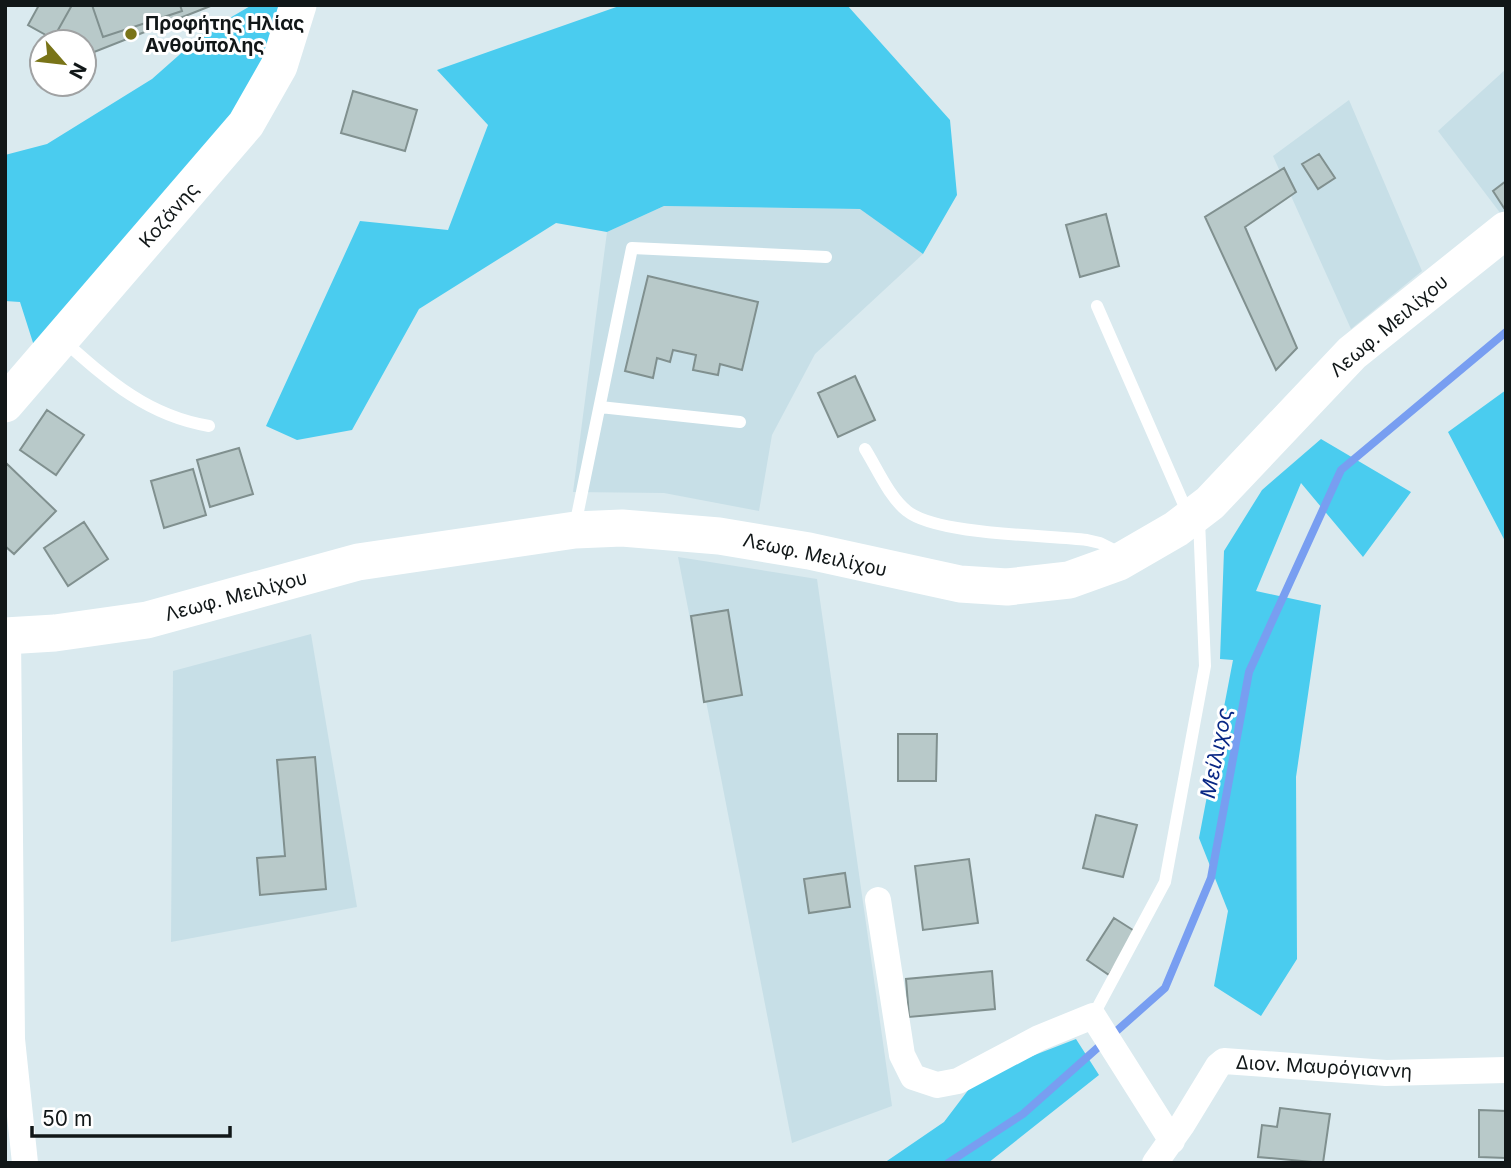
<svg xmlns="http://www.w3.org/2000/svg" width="1511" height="1168" font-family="Inter,sans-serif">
	<rect width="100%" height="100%" fill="#daeaef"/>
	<!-- built -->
	<path fill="#c7dfe7" d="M 1506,69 L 1506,218 L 1504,218 L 1438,131 Z
		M 1349,100 L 1422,271 L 1351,329 L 1273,156 Z
		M 664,206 L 861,209 L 923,254 L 815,354 L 772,435 L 759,511 L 664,493 L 573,492 L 607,232 Z
		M 678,557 L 817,579 L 892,1106 L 792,1143 Z
		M 311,634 L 357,907 L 171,942 L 173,671 Z"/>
	<!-- green -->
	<path fill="#4accef" d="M 252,5 L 285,5 L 253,101 L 35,349 L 20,302 L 5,301 L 5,155 L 47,144 L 152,79 L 204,33 Z
		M 622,5 L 847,5 L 950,120 L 957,195 L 923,254 L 860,209 L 664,206 L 607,232 L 556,223 L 419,309 L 352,430 L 297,440 L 266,426 L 360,221 L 448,230 L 488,125 L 437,70 Z
		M 1506,390 L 1506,543 L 1448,432 Z
		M 1321,439 L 1411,492 L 1363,557 L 1301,483 L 1256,591 L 1321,605 L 1296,777 L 1297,959 L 1261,1016 L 1214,986 L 1228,911 L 1199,838 L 1233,660 L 1220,659 L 1224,551 L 1262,490 Z
		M 1076,1039 L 1099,1075 L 988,1163 L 884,1163 L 944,1122 L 969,1089 L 1006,1066 Z"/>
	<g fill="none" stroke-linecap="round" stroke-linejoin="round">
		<!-- stream -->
		<path stroke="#789ef1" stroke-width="8" d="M 948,1163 L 1023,1114 L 1165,988 L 1211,878 L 1249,672 L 1341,470 L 1506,332"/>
	</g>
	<!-- building -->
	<path fill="#b8c9c9" stroke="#80908f" stroke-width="2" d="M 39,5 L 72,5 L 53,39 L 28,25 Z
		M 72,5 L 92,5 L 103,37 L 182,11 L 180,5 L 213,5 L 84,56 L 84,42 L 53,39 Z
		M 92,5 L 180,5 L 182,11 L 103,37 Z
		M 353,91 L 417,110 L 405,151 L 341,133 Z
		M 1319,154 L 1335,178 L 1318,189 L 1302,164 Z
		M 1284,168 L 1296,192 L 1245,227 L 1297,348 L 1276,370 L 1205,217 Z
		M 1506,181 L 1506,207 L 1504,208 L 1493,191 Z
		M 1106,214 L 1119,266 L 1080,277 L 1066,225 Z
		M 648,276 L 758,302 L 742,370 L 720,364 L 718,375 L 693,370 L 696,355 L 673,350 L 670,362 L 657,358 L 653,378 L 625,371 Z
		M 855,376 L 875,420 L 838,437 L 818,393 Z
		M 47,410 L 84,435 L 56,475 L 20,450 Z
		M 239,448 L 253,494 L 210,507 L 197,460 Z
		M 6,463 L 56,511 L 14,554 L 5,546 Z
		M 193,469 L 206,515 L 164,528 L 151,481 Z
		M 84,522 L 108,559 L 68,586 L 44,548 Z
		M 728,610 L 742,695 L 704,702 L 691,616 Z
		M 898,734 L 937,734 L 936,781 L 898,781 Z
		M 315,757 L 326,889 L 260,895 L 257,858 L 285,856 L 277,760 Z
		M 1096,815 L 1137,825 L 1123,877 L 1083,868 Z
		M 969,859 L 978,923 L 923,930 L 915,866 Z
		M 845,873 L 850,907 L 809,913 L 804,879 Z
		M 1114,918 L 1136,932 L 1109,975 L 1087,960 Z
		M 992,971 L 995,1009 L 909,1017 L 906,979 Z
		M 1280,1108 L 1330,1114 L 1323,1163 L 1258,1157 L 1262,1125 L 1277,1127 Z
		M 1479,1110 L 1506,1111 L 1506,1158 L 1479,1157 Z"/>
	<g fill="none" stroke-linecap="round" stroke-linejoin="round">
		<!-- lane -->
		<path stroke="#fff" stroke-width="12" d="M 1097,306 L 1188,514
			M 64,341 C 109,381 148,416 209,426
			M 600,407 L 740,422
			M 865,449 C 877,468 889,497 907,511 C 936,535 1046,535 1087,540 L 1100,543 L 1122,554
			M 575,526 L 632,248 L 826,257
			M 1093,1016 L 1165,882 L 1205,666 L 1199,520"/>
		<!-- street -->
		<path stroke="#fff" stroke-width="26" d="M 8,636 L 12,1039 L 25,1163
			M 878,900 L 902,1055 L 913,1077 L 937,1085 L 958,1081 L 1039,1038 L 1093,1016 L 1172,1141
			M 1155,1163 L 1182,1125 L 1218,1066 L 1224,1061 L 1386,1073 L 1506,1070"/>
		<!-- secondary -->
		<path stroke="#fff" stroke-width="37" d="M 5,404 L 246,124 L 279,66 L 298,5
			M 5,636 L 55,633 L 147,620 L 358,562 L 575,530 L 622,528 L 719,536 L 809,551 L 960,584 L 1007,587 L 1069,580 L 1119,562 L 1176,529 L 1210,503 L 1352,353 L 1506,230"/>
	</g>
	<!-- markers -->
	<circle fill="#797418" stroke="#fff" stroke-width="2.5" cx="131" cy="34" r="7"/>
	<g text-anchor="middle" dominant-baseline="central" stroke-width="6" stroke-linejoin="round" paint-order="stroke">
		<!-- poi labels -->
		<g font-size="19" font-weight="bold" fill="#111718" stroke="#fff" text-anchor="start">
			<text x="145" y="23">Προφήτης Ηλίας<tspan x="145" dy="22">Ανθούπολης</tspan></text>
		</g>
		<!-- street labels -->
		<g font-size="19" fill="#111718" stroke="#fff">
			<text transform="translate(169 215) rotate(-49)">Κοζάνης</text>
			<text transform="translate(1389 326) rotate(-40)">Λεωφ. Μειλίχου</text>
			<text transform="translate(815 555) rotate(12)">Λεωφ. Μειλίχου</text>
			<text transform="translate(236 596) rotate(-15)">Λεωφ. Μειλίχου</text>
			<text transform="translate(1324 1067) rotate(3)">Διον. Μαυρόγιαννη</text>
		</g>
		<!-- water labels -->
		<g font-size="21" font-style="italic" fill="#082785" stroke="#fff">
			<text transform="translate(1216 753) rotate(-79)">Μείλιχος</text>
		</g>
	</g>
	<!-- border -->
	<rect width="1511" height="1168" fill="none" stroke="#111718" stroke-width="14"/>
	<!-- north arrow -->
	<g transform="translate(63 63) rotate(118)"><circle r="33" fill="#ffffff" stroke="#a0a2a3" stroke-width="2"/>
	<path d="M0-5L12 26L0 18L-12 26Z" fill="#797418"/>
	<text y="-10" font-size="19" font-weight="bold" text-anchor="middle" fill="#111718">N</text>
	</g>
	<!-- scale -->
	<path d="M32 1126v10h198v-10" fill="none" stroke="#111718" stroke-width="3.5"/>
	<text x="42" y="1126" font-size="21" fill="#111718" stroke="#ffffff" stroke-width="5" paint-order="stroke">50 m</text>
</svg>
